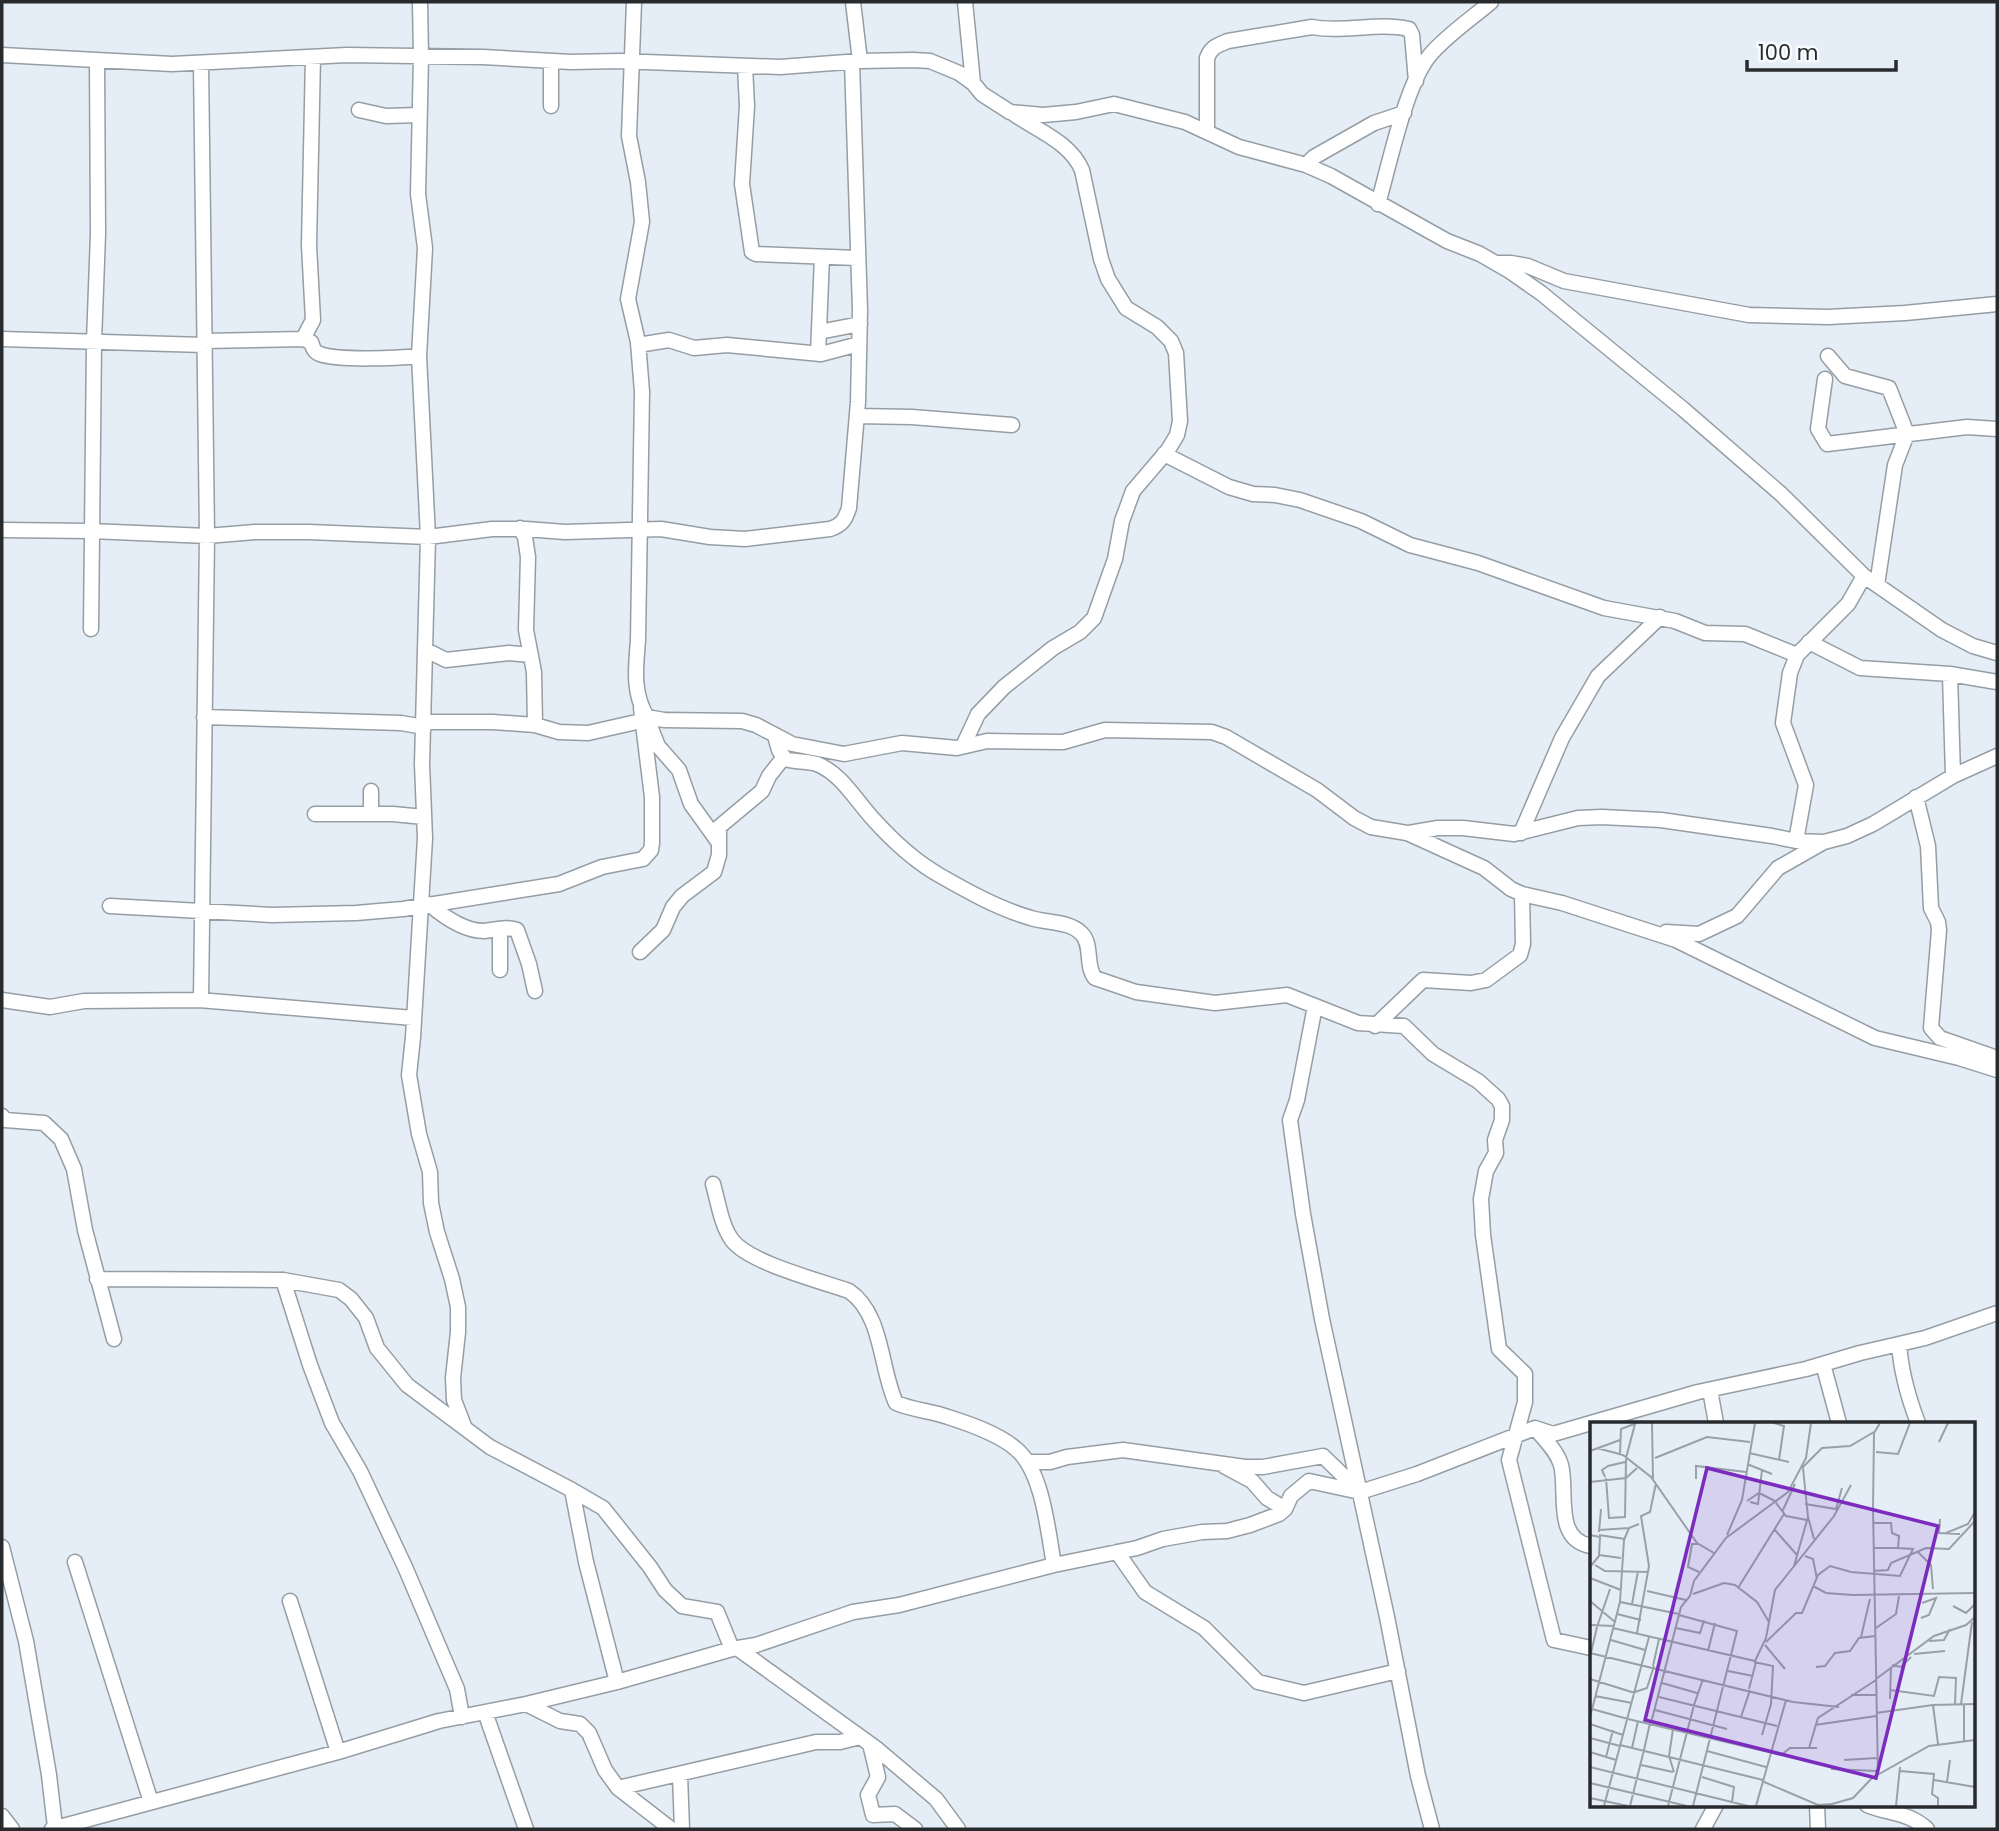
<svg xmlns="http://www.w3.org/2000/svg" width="1999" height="1831" font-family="Poppins,sans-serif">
	<rect width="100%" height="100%" fill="#e5eef7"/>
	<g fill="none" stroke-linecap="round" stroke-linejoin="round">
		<defs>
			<path id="minor" d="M 420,2 L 421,57 L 418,194 L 425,248 L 419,356 L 428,537 L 422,764 L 425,838 L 413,1037 L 409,1075 L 419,1134 L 430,1172 L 431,1203 L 437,1232 L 452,1279 L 458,1307 L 458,1332 L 453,1378 L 454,1400 L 464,1426
				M 634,2 L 629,136 L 638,182 L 642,222 L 628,299 L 638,342 L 642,392 L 638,640 C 636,667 632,692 647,717 L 664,720 L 742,721 L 756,725 L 792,744 L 844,754 L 902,743 L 957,748 L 987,741 L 1063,742 L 1105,730 L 1212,732 L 1226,737 L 1317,790 L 1354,818 L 1371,827 L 1407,833 L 1484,868 L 1511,889 L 1522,894 L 1562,903 L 1676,940 L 1875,1038 L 1959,1058 L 1997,1070
				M 853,2 L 860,61
				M 965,2 L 973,83
				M 2,55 L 172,64 L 347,55 L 483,57 L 571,62 L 619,61 L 780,67 L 860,61 L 913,60 L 930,61 L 959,73 L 973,83 L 982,94 L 1010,112 L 1043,115 L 1076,112 L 1114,104 L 1185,122 L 1239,147 L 1306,165 L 1331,176 L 1447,241 L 1480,254 L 1511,272 L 1541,293 L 1683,409 L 1781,494 L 1864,576 L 1942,630 L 1973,646 L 1997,653
				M 551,61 L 551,106
				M 745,66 L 747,106 L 742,184 L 752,252 L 756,254 L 857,258
				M 359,110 L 386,116 L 419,115
				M 1207,132 L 1207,58 C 1211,47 1218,45 1228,41 L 1312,27 C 1344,33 1376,22 1409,29 L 1412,35 L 1416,81
				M 1306,165 L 1314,157 L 1374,123 L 1404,113
				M 1378,204 C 1389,166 1406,83 1430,55 C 1447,35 1471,19 1491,2
				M 1498,263 L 1511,263 L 1528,266 L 1564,281 L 1749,315 L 1828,317 L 1905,313 L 1997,304
				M 819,332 L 860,324
				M 2,339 L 204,345
				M 303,339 L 313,320 L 309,245 L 313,57
				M 204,341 L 303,339 L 311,342 C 313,348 314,352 320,354 C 339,361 398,358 419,356
				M 638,345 L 669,340 L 694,348 L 727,345 L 821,354 L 859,344
				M 818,354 L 822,257
				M 1828,356 L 1845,376 L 1889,388 L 1907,434 L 1895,465 L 1877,585
				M 1825,379 L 1818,429 L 1827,444 L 1967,427 L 1997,429
				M 857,416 L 912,417 L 1012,425
				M 1164,454 L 1229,487 L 1253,494 L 1275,495 L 1300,500 L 1361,521 L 1410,545 L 1478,563 L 1604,608 L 1675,621 L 1705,633 L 1745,634 L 1797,655
				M 520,528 L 525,537 L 528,557 L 526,630 L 534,672 L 535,725
				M 2,530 L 91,531 L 207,536 L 255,532 L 309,532 L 428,537 L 492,529 L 526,529 L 565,532 L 661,529 L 710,537 L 745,539 L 830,529 C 842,525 845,520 849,508 L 858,402 L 860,310 L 852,62
				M 91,629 L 94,342 L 98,234 L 97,61
				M 1809,642 L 1860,668 L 1950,674 L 1997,682
				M 426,650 L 446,660 L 509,653 L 531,655
				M 1950,674 L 1953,776
				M 204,717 L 401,723 L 424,727
				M 647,718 L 658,746 L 679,770 L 691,804 L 719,843
				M 424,722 L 493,722 L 535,725 L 559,732 L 588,733 L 641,721
				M 775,736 L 779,750 L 785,759 C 795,762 807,761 817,764 C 842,774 856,801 874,820 C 893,841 913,860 939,875 C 967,891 999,909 1031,918 C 1046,923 1069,921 1081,933 C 1093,944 1085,966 1095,978 L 1136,992 L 1215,1003 L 1287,995 L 1358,1023 L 1404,1026 L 1433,1054 L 1478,1081 L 1498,1099 L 1502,1106 L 1502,1120 L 1495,1140 L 1496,1153 L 1486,1171 L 1481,1199 L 1483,1235 L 1499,1349 L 1525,1374 L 1525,1402 L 1509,1460 L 1554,1640 L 1591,1648
				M 963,746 L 978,714 L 1004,687 L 1053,648 L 1080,632 L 1094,618 L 1115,559 L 1122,521 L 1133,491 L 1168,450 L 1177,435 L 1180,421 L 1176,353 L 1171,341 L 1157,327 L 1126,308 L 1108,279 L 1101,259 L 1082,170 C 1070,142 1038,131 1014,114
				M 1916,797 L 1928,846 L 1931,908 L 1938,922 L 1939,930 L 1931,1028 L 1940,1038 L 1997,1058
				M 315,814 L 393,814 L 424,817
				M 371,814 L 371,791
				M 1409,833 L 1438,828 L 1463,828 L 1514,834 L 1578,818 L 1602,817 L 1661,820 L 1772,836 L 1796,841 L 1824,842 L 1847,836 L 1873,824 L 1953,776 L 1997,756
				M 1521,833 L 1562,738 L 1598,676 L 1660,617
				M 1796,841 L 1806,785 L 1783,723 L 1790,673 L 1797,655 L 1848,604 L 1864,576
				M 429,904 C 443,916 464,931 484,931 C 495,930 507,926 517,930 L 529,964 L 535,991
				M 110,906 L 272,915 L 356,913 L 403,909 L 559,884 L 602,867 L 643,859 L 651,850 L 652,843 L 652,797 L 641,708
				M 500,929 L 500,970
				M 1666,932 L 1699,934 L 1737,916 L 1778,868 L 1822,843
				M 640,952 L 663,930 L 673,907 L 682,896 L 714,872 L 719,855 L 719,827 L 762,791 L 769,776 L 784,757
				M 2,1000 L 50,1007 L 84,1001 L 199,1000 L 413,1018
				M 201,1000 L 207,536 L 201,64
				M 1315,1006 L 1297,1100 L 1290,1120 L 1303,1214 L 1322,1319 L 1387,1617 L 1418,1776 L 1432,1829
				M 1375,1026 L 1423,980 L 1471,983 L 1486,980 L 1520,955 L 1523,944 L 1522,894
				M 2,1116 L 5,1120 L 44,1123 L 61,1139 L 74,1169 L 85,1230 L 114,1339
				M 713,1184 C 718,1201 721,1225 732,1240 C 749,1263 821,1281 849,1291 C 883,1314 880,1369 896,1403 C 913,1410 931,1411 948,1417 C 970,1424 999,1434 1016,1449 C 1043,1471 1048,1532 1054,1565
				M 97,1279 L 283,1280 L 339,1290 L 351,1299 L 366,1318 L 377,1348 L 407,1385 L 490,1447 L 572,1490 L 603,1508 L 650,1567 L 665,1590 L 682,1606 L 717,1612 L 732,1649
				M 283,1280 L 310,1365 L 332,1423 L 360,1471 L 405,1567 L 457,1689 L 462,1717
				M 1899,1344 C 1901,1372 1908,1397 1918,1423
				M 1823,1364 L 1839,1423
				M 1710,1390 L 1716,1423
				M 1536,1429 C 1545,1440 1557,1451 1561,1465 C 1568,1490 1553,1540 1591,1546
				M 1027,1462 L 1050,1462 L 1067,1457 L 1123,1450 L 1245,1467 L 1263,1467 L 1323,1456 L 1359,1491
				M 1224,1466 L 1252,1481 L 1267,1498 L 1285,1509
				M 572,1490 L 586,1562 L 617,1682
				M 2,1547 L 26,1641 L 49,1775 L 55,1827
				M 1117,1552 L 1145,1592 L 1204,1628 L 1258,1682 L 1304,1693 L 1398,1671
				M 75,1562 L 151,1802
				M 290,1601 L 338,1752
				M 737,1648 L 877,1749 L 936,1799 L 958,1829
				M 526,1704 L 560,1721 L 580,1724 L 589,1733 L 605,1770 L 618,1788 L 671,1829
				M 485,1712 L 526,1829
				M 870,1744 L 878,1777 L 868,1795 L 873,1815 L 895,1814 L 915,1829
				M 680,1775 L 682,1829
				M 618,1788 L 816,1742 L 840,1742 L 860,1737
				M 1817,1805 L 1818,1829
				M 1867,1805 C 1888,1814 1909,1812 1927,1829
				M 2,1816 L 12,1829
				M 52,1829 L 338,1752 L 439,1721 L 526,1704 L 617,1682 L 732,1649 L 756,1645 L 853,1612 L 899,1605 L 1054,1565 L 1137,1548 L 1163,1539 L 1202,1532 L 1227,1531 L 1250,1525 L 1279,1514 L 1285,1509 L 1291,1496 L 1309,1481 L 1360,1492 L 1417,1474 L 1535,1428 L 1553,1434 L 1698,1392 L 1806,1369 L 1860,1353 L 1925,1338 L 1997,1313
				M 1703,1829 L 1716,1805"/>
		</defs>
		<!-- minor casing -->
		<use href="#minor" stroke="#959ea5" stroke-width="17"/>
		<!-- minor -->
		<use href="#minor" stroke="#fff" stroke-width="14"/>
	</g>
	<!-- overview -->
	<g transform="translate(1590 1422)">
		<rect width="385" height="385" fill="#e5eef7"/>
		<path fill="none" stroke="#99a0a7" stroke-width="2" d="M 62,1 L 63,57M 184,1 L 194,4 L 189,38M 349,20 L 358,1M 7,26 L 33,33 L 61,55 L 107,121 L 124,131M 0,29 L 30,18M 286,30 L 308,32 L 320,1M 159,31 L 199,40M 30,32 L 31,7 L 47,1M 36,36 L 45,2M 65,36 L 117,15 L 160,20M 157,42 L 182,52M 212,46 L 232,26 L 260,24 L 284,10M 15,55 L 12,48 L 18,44 L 35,40M 16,56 L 19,96 L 35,95 L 36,37M 106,57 L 106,44 L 156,50M 0,60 L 36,56 L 47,46M 157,79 L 169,71 L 187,80M 160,80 L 168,82 L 172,48M 186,81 L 196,94 L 217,98M 215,82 L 246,87 L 252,66M 192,90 L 205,62M 218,95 L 224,117M 350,97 L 349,111 L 370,112M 9,108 L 39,106M 185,108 L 207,133M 9,110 L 11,87M 356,111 L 378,102 L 385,90M 0,113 L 10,115 L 9,134 L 0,145M 9,113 L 35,117M 137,113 L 152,78 L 165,1M 284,126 L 308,126M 328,130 L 341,143 L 343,167M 9,133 L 31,136M 215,134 L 223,137 L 227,157M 5,143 L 15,149 L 58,150M 204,144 L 218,95 L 213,46M 283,149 L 298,148 L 301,141 L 336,126 L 359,127 L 385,99M 109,150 L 98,145 L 102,122 L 109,122M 0,156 L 31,168M 223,164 L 236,171 L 263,173 L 385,171M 148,166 L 194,92M 57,169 L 96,178M 103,172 L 134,161 L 145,163 L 167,180 L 179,200M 0,179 L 25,200M 30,180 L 34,118 L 39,106 L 49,102M 42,182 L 48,149M 363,184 L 376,191 L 385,182M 27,192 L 51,198M 89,193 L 147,209 L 103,384M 331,196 L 339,193 L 346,176 L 332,181M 0,203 L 24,204M 7,205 L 20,167M 23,206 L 165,239 L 176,216 L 185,168 L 244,94 L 261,63M 86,206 L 110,211 L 114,198M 286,206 L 306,192 L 309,174M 47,211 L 59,144 L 51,94 L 60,90 L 66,61M 271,215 L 280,177M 21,218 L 55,228M 339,219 L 354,218 L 360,207M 176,220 L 206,191 L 212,191 L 228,153 L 240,144 L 261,150 L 310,154 L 323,127 L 308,126 L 309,114 L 302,111 L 301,101 L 284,101M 175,223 L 195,247M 118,229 L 125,201M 0,231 L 203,280 L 249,285M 1,231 L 7,205M 324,232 L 355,229M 164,240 L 183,244 L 181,282 L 172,313M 302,243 L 311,245 L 321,235M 63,244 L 69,217M 226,245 L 235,244 L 245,231 L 260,229 L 269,216 L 285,214M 138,249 L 163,254M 0,257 L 45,271M 286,257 L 344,214 L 376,203 L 385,195M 72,261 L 107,271M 159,267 L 166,240M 300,268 L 344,274 L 349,255 L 366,256 L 365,283M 45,270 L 57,266 L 64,244M 261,273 L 286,273M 5,274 L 42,281M 69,275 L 187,304M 300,277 L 301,245M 371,282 L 382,200M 374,282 L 374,319M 104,283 L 113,257M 2,287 L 38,297M 65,288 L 137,307M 286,291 L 343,283M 0,295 L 30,180 L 89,192M 151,295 L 160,268M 38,297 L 191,333 L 200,326 L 227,326M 61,301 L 91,185 L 100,174 L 104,159 L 136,116 L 198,70 L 216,36 L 221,1M 0,302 L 33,313M 225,303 L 286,294M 83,307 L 79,334 L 84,350M 0,316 L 30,324M 348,322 L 343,283 L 385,282M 30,323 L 173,358M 42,326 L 48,299M 219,326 L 228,296 L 286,258M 54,328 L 60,301M 117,329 L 176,345M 0,330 L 26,338M 16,335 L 23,308M 254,338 L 287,336M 51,343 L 83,350M 0,345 L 158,384M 241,347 L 287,349M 310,349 L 344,352 L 342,372 L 348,376 L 348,384M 288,353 L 283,87 L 284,11 L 290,1M 112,355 L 144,365 L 142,380M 344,358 L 385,365M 172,359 L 228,383 L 242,382 L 263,376 L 282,356 L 339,324 L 385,318M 357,360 L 360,338M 0,361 L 97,384M 0,376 L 38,384M 14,384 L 59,215M 40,384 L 54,328M 78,384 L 104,283M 166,384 L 196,278M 306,384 L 310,345"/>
		<path fill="#7b2cbf" fill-opacity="0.15" stroke="#7b2cbf" stroke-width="3.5" d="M 117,46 L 348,104 L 286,356 L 55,298 Z"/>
		<rect width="385" height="385" fill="none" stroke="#272b2e" stroke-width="3.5"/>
	</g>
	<!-- border -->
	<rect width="1999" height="1831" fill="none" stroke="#272b2e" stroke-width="7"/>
	<!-- scale -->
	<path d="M1747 60v10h149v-10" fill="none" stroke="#272b2e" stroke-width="3.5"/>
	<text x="1758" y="60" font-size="21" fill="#272b2e" stroke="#f7fbfe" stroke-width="5" paint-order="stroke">100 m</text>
</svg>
